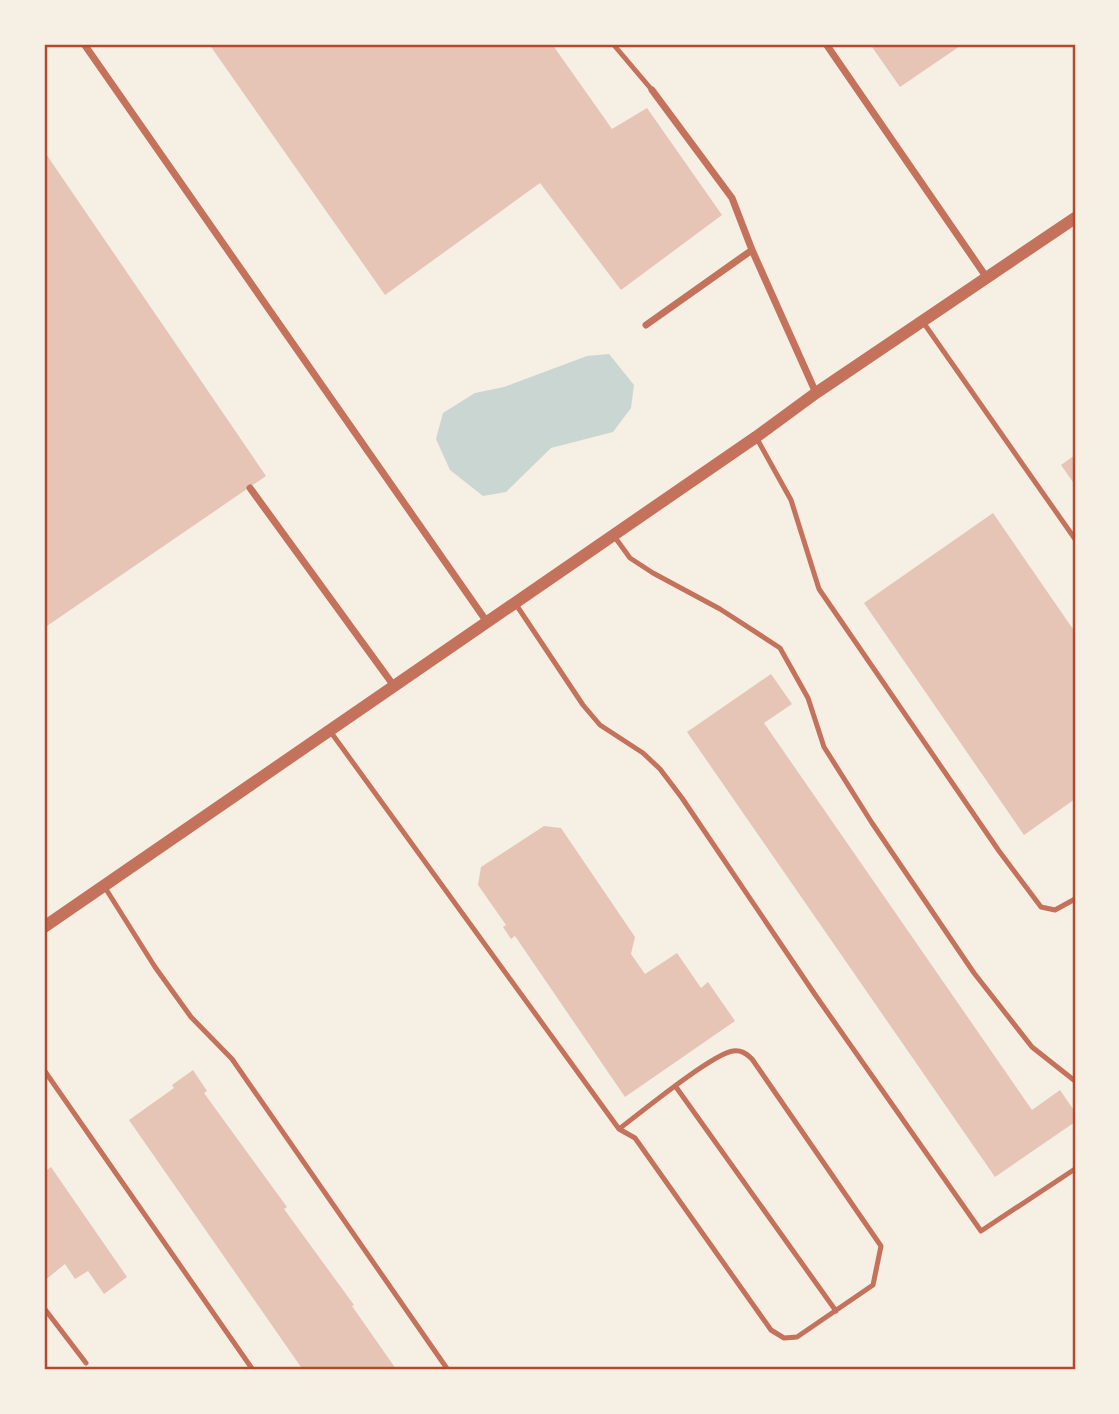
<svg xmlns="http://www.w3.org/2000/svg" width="1119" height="1414" font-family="'Exo 2',sans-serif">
	<rect width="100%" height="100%" fill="#f6efe4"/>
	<!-- water -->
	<path fill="#c9d6d2" d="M 609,354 L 634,385 L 631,408 L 613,432 L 551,448 L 506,492 L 483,496 L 450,470 L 436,439 L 443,413 L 475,393 L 504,387 L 587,356 Z"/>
	<!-- building -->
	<path fill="#e6c5b7" d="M 209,44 L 552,44 L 612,129 L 647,108 L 722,215 L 621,290 L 540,183 L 385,295 Z
		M 870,44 L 963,44 L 900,87 Z
		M 44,151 L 266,476 L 44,628 Z
		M 1075,455 L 1075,485 L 1061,465 Z
		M 993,513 L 1075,632 L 1075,799 L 1024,835 L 864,603 Z
		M 771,674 L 792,704 L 764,723 L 1032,1110 L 1060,1090 L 1075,1112 L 1075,1122 L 995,1177 L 687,732 Z
		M 544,826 L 561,828 L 635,937 L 631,954 L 645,974 L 677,953 L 701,988 L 708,982 L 735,1021 L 625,1097 L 515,936 L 511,939 L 503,927 L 506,925 L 478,885 L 481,867 Z
		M 193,1070 L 207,1091 L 204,1093 L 287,1207 L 284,1209 L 354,1305 L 352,1306 L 396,1369 L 398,1367 L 400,1370 L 303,1370 L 129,1120 L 174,1088 L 172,1085 Z
		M 51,1167 L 127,1277 L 104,1294 L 88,1271 L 75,1279 L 65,1264 L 44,1281 L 44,1172 Z"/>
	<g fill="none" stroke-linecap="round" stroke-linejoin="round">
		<!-- service -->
		<path stroke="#c5725c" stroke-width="5" d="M 613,44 L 652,90
			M 923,322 L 1075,539
			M 756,437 L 791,500 L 819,589 L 999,851 L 1041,907 L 1055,910 L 1075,899
			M 614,536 L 630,558 L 653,573 L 720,609 L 780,648 L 808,698 L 824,747 L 872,823 L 974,973 L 1032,1047 L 1075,1081
			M 515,603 L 583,705 L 600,725 L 643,753 L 660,769 L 682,798 L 816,996 L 981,1231 L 1075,1169
			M 330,731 L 619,1129 L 635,1138 L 771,1330 L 784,1338 L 797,1337 L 873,1285 L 881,1246 L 752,1059 C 746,1053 741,1050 733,1051 C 712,1054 640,1113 619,1129
			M 104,886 L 155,967 L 191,1017 L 232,1059 L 448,1370
			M 44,1070 L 253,1370
			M 676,1087 L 836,1311
			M 44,1308 L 86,1363"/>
		<!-- minor -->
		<path stroke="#c5725c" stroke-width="7" d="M 84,44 L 487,622
			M 826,44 L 987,278
			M 652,90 L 732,198 L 752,250 L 816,393
			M 646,325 L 752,250
			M 250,488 L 394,686"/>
		<!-- tertiary -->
		<path stroke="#c5725c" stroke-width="12" d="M 44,927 L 756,437 L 816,393 L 1075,218"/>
	</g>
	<!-- border -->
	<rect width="1119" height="1414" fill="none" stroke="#f6efe4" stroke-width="91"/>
	<rect x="46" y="46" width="1028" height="1322" fill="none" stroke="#b5482f" stroke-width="2.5"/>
</svg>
